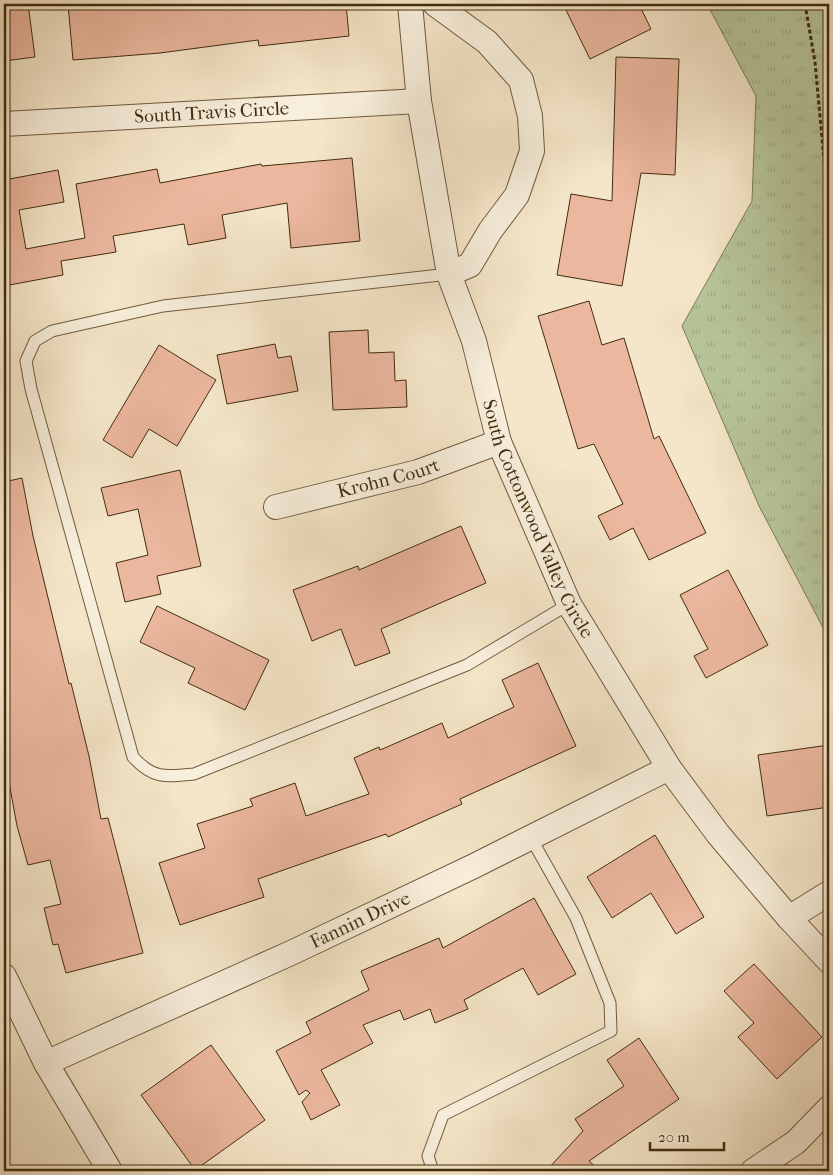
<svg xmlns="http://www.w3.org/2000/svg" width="833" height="1175" font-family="'IM FELL French Canon',serif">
	<defs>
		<pattern id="grass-tufts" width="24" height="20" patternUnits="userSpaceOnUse" patternTransform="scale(1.25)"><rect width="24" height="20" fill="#b7c69a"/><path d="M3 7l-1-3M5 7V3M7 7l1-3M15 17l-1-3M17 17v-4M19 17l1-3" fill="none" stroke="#9faa84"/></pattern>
	</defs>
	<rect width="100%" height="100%" fill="#f5e6c9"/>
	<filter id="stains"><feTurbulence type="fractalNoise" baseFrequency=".004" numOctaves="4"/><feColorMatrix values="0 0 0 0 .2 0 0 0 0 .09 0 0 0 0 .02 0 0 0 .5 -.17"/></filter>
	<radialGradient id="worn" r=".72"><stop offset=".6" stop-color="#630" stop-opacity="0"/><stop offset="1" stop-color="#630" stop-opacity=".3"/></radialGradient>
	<!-- grass -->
	<path fill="url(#grass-tufts)" stroke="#7c7a54" d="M 707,4 L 829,4 L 829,639 L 759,506 L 682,326 L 752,201 L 756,96 Z"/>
	<!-- building -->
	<path fill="#ebb79e" stroke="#422d0e" d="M 4,4 L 28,4 L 35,57 L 4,61 Z
		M 68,4 L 346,4 L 349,36 L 259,46 L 258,40 L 160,53 L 73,60 Z
		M 563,4 L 639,4 L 651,29 L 590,59 Z
		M 616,57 L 679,59 L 675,175 L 641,173 L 622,286 L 557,275 L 571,194 L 612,201 Z
		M 352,158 L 360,241 L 291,248 L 287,203 L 222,215 L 226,238 L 188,245 L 184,224 L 113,236 L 116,252 L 61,261 L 63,275 L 4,286 L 4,180 L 58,170 L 64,202 L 19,210 L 26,249 L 85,238 L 76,184 L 157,169 L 160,183 L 261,164 L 262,166 Z
		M 589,301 L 602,345 L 624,338 L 654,439 L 659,436 L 706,533 L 649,560 L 633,528 L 610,540 L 598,516 L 623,504 L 594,444 L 578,449 L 538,316 Z
		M 368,330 L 369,353 L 394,352 L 395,381 L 406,380 L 407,407 L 333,410 L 329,332 Z
		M 275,344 L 278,358 L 291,356 L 298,391 L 227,404 L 217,355 Z
		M 159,345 L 216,380 L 177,446 L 149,429 L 132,458 L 103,440 Z
		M 180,470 L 201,566 L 157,576 L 161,594 L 125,602 L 116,563 L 148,555 L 138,509 L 108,516 L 101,488 Z
		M 22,478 L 33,536 L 69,684 L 71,683 L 89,756 L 101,819 L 108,818 L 143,953 L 66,973 L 58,944 L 53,945 L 44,908 L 61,904 L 50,860 L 28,865 L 17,826 L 4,755 L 4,555 L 8,554 L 4,536 L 4,482 Z
		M 461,526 L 486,583 L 381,629 L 390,653 L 355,666 L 341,629 L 312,641 L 293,590 L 358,566 L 359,570 Z
		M 728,570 L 768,645 L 706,678 L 694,656 L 708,649 L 680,595 Z
		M 157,606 L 269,660 L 245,710 L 188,683 L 195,668 L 140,642 Z
		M 538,663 L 576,746 L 460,799 L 462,804 L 388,837 L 386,834 L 258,879 L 264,897 L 180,925 L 159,863 L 205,848 L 197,824 L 253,806 L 250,799 L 295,783 L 306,816 L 369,794 L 354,758 L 379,747 L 380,750 L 442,723 L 448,738 L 514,707 L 502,680 Z
		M 829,745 L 829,807 L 767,816 L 758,755 Z
		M 655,835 L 704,917 L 676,934 L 651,893 L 612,918 L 587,877 Z
		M 534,898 L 576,974 L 538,995 L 523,968 L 464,1000 L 468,1009 L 435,1023 L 430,1009 L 404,1020 L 400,1010 L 363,1025 L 373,1043 L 321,1070 L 340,1105 L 311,1120 L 302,1102 L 310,1093 L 306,1090 L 299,1095 L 276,1051 L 311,1033 L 306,1022 L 369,990 L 361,971 L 439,938 L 443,948 Z
		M 754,964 L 822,1037 L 777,1079 L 738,1037 L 754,1023 L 724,991 Z
		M 639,1038 L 679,1099 L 589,1161 L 600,1171 L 546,1171 L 583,1131 L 575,1119 L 624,1086 L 607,1060 Z
		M 211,1045 L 265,1120 L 195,1170 L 141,1095 Z"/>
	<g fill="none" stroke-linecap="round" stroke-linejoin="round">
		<defs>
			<path id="lane" d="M 449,274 L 163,306 L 52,331 L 35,341 L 26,361 L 31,389 L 133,757 C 153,779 165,777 194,774 L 467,665 L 569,604
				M 433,1171 L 428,1156 L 443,1115 L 611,1031 L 610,1003 L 576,918 L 531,838"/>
			<g id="street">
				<path id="s1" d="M 410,4 L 419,101 L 449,274 L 474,341 L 499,442 L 569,604 L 669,768 L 718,834 L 789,918 L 829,961"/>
				<path d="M 435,4 L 487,42 L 521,80 L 530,116 L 532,151 L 517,195 L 490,231 L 470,265 L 449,274"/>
				<path id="s2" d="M 4,124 L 419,101"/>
				<path id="s3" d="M 276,507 L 418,472 L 499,442"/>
				<path d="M 789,918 L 829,893"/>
				<path d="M 4,976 L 46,1063 L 110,1171"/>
				<path id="s4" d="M 46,1063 L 291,953 L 474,866 L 669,768"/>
				<path d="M 753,1171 L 796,1142 L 829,1108"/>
			</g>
		</defs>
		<!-- lane casing -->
		<use href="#lane" stroke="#6f5b3d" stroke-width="13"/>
		<!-- street casing -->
		<use href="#street" stroke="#6f5b3d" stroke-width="26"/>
		<!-- path -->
		<path stroke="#422d0e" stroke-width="3" stroke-dasharray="4 2.5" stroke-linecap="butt" d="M 805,4 L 815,62 L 826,181 L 829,253
			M 829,439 L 827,463 L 829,476"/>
		<!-- lane -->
		<use href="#lane" stroke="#f8efdc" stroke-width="11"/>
		<!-- street -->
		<use href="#street" stroke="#f8efdc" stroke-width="24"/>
	</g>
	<g text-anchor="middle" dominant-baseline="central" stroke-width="4" stroke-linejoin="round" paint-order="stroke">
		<!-- street labels -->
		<g font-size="19" fill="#422d0e" stroke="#f8efdc">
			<text stroke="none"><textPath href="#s2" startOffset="208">South Travis Circle</textPath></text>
			<text stroke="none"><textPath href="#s3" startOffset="116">Krohn Court</textPath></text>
			<text stroke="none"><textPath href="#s1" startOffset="534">South Cottonwood Valley Circle</textPath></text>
			<text stroke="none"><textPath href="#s4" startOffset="345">Fannin Drive</textPath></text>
		</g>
	</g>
	<!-- margin -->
	<rect width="833" height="1175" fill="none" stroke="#f5e6c9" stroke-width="20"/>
	<rect x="5" y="5" width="823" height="1165" fill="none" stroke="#422d0e" stroke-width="2.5"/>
	<rect x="10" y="10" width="813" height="1155" fill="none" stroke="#422d0e"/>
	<!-- scale -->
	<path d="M650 1142v8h74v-8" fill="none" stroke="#422d0e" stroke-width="2.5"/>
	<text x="658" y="1142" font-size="15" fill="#422d0e" stroke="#f8efdc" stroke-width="4" paint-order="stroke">20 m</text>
	<rect width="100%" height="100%" filter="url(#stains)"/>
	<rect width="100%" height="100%" fill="url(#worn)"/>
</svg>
